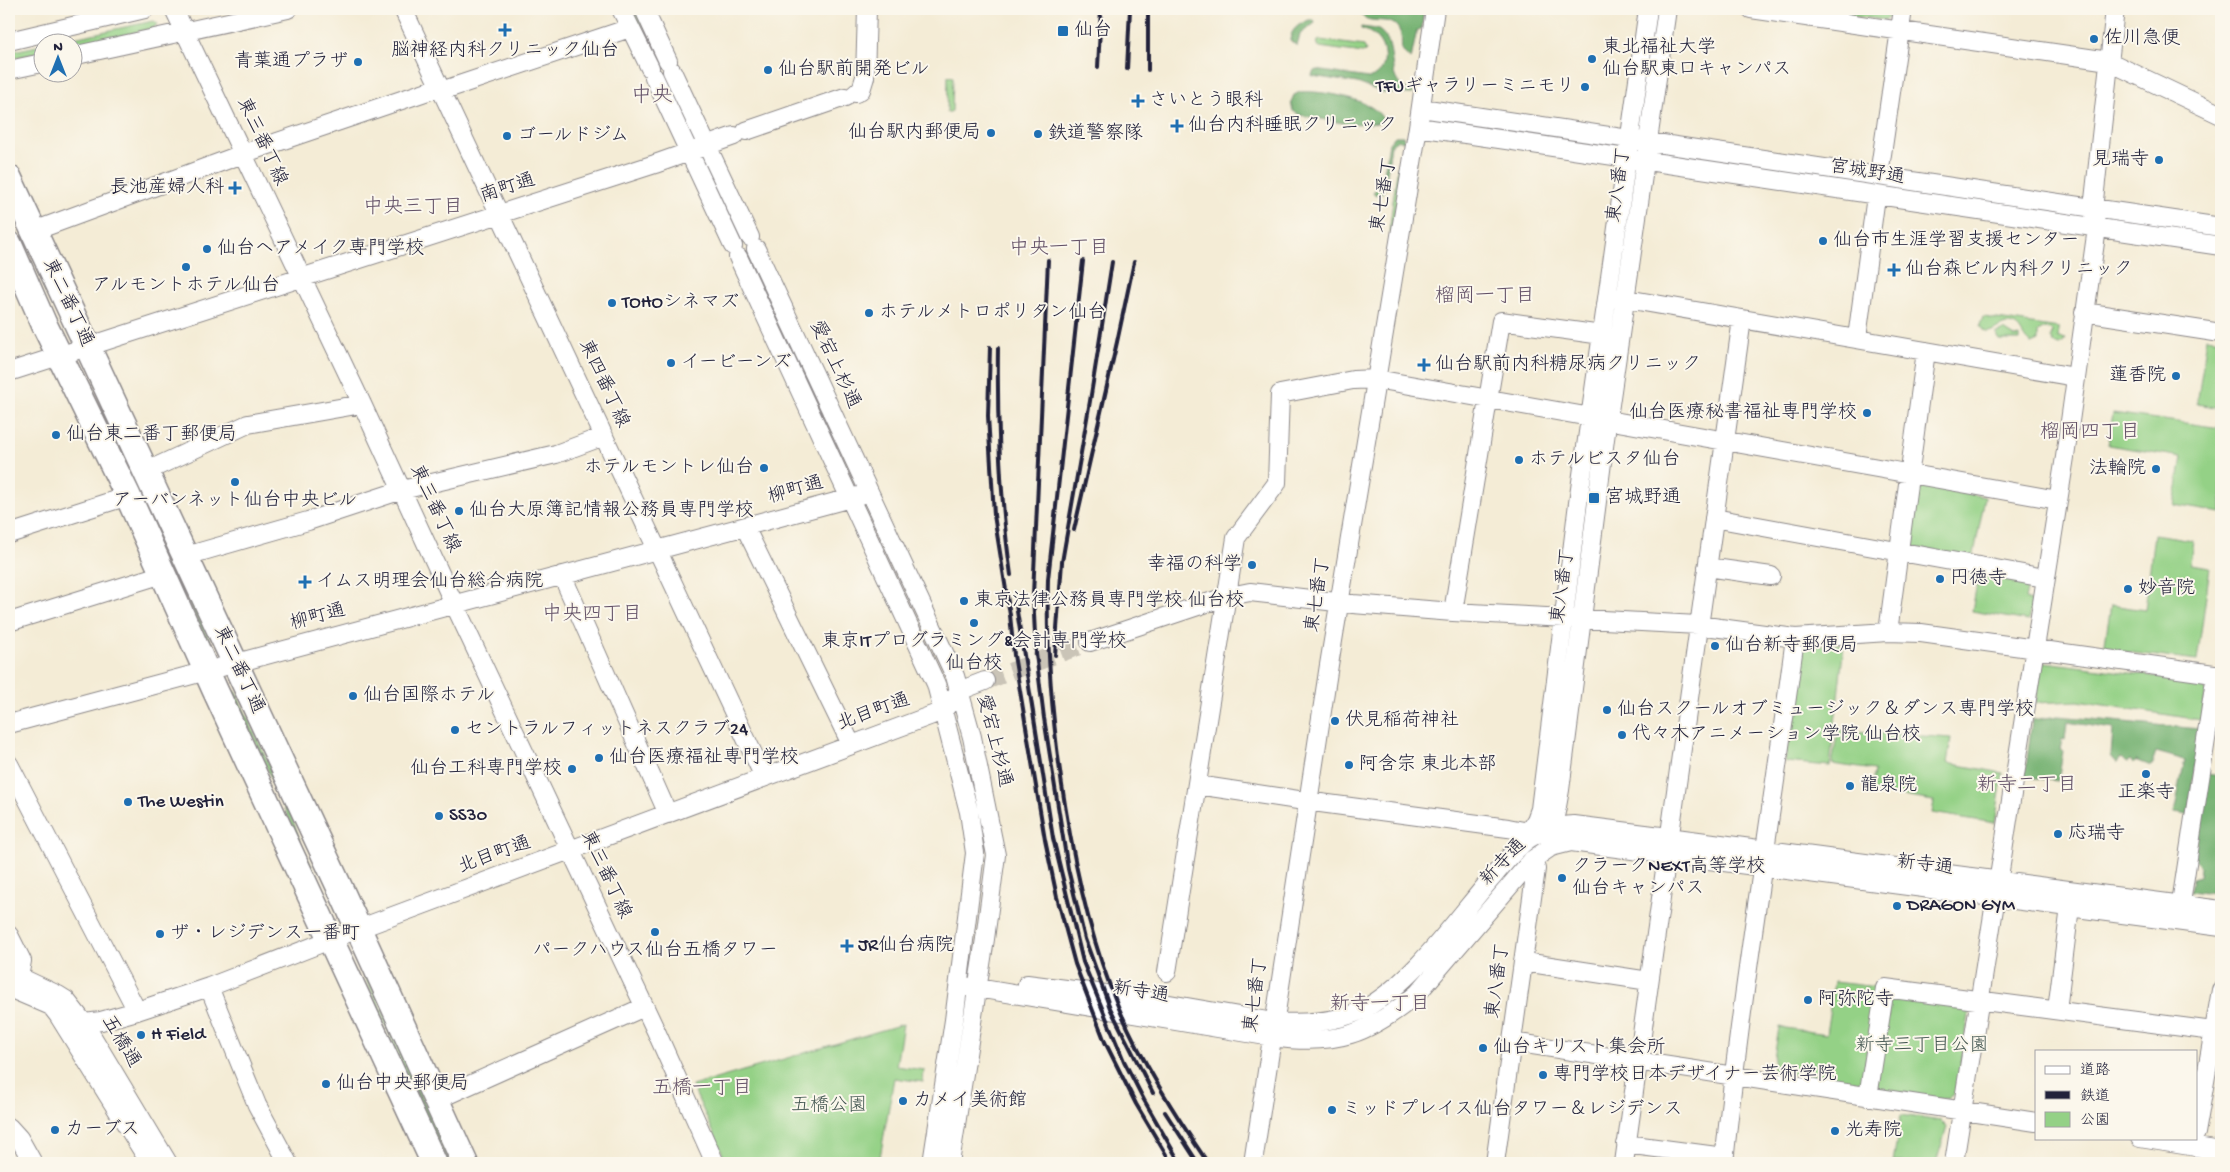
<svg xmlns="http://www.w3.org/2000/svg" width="2230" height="1172" font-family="'Gochi Hand','Klee One',sans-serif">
	<rect width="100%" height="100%" fill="#fbf7ec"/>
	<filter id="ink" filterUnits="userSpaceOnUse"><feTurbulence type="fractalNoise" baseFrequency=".02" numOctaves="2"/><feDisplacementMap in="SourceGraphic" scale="10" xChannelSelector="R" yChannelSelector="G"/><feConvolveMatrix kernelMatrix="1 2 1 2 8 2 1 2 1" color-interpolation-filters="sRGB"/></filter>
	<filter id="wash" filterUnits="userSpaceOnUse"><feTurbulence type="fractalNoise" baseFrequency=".0096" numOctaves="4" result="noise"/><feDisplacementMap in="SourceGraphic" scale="20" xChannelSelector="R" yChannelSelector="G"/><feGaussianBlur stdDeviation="1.12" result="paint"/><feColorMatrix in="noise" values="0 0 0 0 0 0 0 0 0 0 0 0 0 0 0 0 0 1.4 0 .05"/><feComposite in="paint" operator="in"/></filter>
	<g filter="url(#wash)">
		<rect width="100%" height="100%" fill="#f4ecd6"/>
		<!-- green -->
		<path fill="#94d186" stroke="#5b7a60" d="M 632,9 L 635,9 L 682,113 L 679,114 Z
			M 1812,9 L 1893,9 L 1892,15 L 1885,20 L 1814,12 Z
			M 153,21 L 157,24 L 154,28 L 73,46 L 72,42 L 55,42 Z
			M 1320,40 L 1364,46 L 1366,50 L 1363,53 L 1319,47 L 1317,42 Z
			M 42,45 L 42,52 L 9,59 L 9,52 Z
			M 948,76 L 953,77 L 952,111 L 947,113 Z
			M 1403,162 L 1392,232 L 1389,232 L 1398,164 Z
			M 1983,317 L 2059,328 L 2058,338 L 2066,339 L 2061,345 L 2055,344 L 2051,338 L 2052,331 L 2045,328 L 2038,332 L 2038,341 L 2031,344 C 2021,339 2023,324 2007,324 C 1997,325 1986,341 1980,325 Z
			M 2004,330 L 2015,337 L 2019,336 L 2019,340 L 1999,340 L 1997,337 L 1997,333 Z
			M 2207,338 L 2221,340 L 2221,408 L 2197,404 Z
			M 96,386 L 213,647 L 210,648 L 158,537 L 144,496 Z
			M 2113,413 L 2221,428 L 2221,513 L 2174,505 L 2182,457 L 2108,445 Z
			M 1916,484 L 1985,497 L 1973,559 L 1910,547 L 1905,542 Z
			M 2154,534 L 2193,540 L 2190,564 L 2210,567 L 2197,661 L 2104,649 L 2111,605 L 2145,610 Z
			M 1979,572 L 2029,580 L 2025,599 L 2032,601 L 2028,621 L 1972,611 Z
			M 1844,644 L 1830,766 L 1785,762 L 1802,646 Z
			M 2045,662 L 2199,682 L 2206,690 L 2201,720 L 2078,701 L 2036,703 L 2041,666 Z
			M 235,691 L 288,805 L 301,844 L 325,895 L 323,895 L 233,692 Z
			M 1838,730 L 1951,738 L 1947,763 L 2003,773 L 1995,823 L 1932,813 L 1934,801 L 1871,791 L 1874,770 L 1832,764 Z
			M 364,969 L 452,1163 L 448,1163 L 401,1063 L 362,970 Z
			M 1834,982 L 1877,987 L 1863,1081 L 1858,1084 L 1772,1071 L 1779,1027 L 1826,1034 Z
			M 1894,994 L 1964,1002 L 1970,1009 L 1956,1092 L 1947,1099 L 1880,1089 L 1876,1083 L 1888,999 Z
			M 903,1024 L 896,1066 L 924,1070 L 923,1082 L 894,1078 L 879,1163 L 726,1163 L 717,1140 L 692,1086 Z
			M 1901,1115 L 1941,1121 L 1947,1127 L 1936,1163 L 1893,1162 Z"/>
		<!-- forest -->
		<path fill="#77b373" stroke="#4c6a57" d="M 1401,9 L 1424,9 L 1422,28 L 1417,30 L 1411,59 L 1402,51 C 1401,46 1402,41 1401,35 C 1395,12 1372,27 1361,15 L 1365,13 L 1392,16 Z
			M 1309,20 L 1314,20 L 1315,23 L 1300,34 L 1297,46 L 1290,40 C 1291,29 1299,24 1309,20 Z
			M 1361,27 C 1367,28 1376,28 1380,31 C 1401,47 1381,86 1414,91 L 1413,94 L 1385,93 L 1357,83 L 1312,76 L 1313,72 L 1316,70 L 1368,78 C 1389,78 1393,37 1361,29 Z
			M 1300,92 C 1320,90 1380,99 1384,123 L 1348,124 L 1300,115 L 1293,111 L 1291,102 L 1294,95 Z
			M 1395,136 L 1403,136 L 1405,141 L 1398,140 L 1391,145 L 1385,189 L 1380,195 L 1374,194 L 1373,192 L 1382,185 L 1389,143 Z
			M 2058,716 L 2200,729 L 2188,815 L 2174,813 L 2185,760 L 2156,752 L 2151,766 L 2136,760 L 2134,763 L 2130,760 L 2126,763 L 2121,758 L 2117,763 L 2111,756 L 2113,729 L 2067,722 L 2065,740 L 2062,739 L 2060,750 L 2063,751 L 2058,781 L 2025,777 L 2032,720 Z
			M 2207,774 L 2221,776 L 2221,895 L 2190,891 L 2192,878 L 2200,876 L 2201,867 L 2194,860 Z"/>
	</g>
	<g filter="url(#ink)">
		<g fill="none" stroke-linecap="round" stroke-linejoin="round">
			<!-- minor-tunnel -->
			<path stroke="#cac4b7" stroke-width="18" stroke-dasharray="18 9" stroke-linecap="butt" d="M 985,681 L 1090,642"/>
			<defs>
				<path id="minor" d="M 174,9 L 362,404 L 450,595 L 656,1031 L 715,1163
					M 403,9 L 764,777
					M 621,9 L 650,68
					M 644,9 L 668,61
					M 1751,9 L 2102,60 L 2116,65 L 2221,115
					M 9,41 L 145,9
					M 72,56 L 288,9
					M 9,70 L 42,63
					M 672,71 L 750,237
					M 654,77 L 733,246
					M 856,93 L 861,90 L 865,77 L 867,9
					M 1421,108 L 2221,227
					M 1418,127 L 2221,246
					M 746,131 L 845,97
					M 1879,175 L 1903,9
					M 34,231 L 248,152 L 434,89 L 447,89 L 630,28
					M 756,249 L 955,676 L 972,737 L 996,855 L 985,939 L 950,1163
					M 738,257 L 936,684 L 969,812 L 975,853 L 954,1020 L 932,1163
					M 1615,297 L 2075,377
					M 2084,312 L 2221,333
					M 1857,338 L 1876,196
					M 9,372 L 655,164 L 734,136
					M 145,472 L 248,424 L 362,404
					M 1714,518 L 2045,578
					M 745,527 L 851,744
					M 9,534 L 128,496
					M 186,556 L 308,521 L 402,490 L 556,454 L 604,436
					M 1707,567 L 1771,576
					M 562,575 L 668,814
					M 1453,612 L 1501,321 L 1602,335
					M 9,622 L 163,574
					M 1888,632 L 1926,351
					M 1090,642 L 1225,597 L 1250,592 L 1353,604 L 1453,612 L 1698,625 L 1795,638 L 1888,632 L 1921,633 L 2221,675
					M 9,724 L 858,496
					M 9,764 L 137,1011
					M 1197,785 L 1298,800 L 1508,828 L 1538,834
					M 1547,836 L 1556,812 L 1560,790 L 1605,439 L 1667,9
					M 1523,840 L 1536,820 L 1540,809 L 1578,503 L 1648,9
					M 2179,916 L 2216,674
					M 9,935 L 22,961 L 19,977
					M 1524,962 L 1649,981
					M 9,972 L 58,995 L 66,1000 L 84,1023 L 168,1163
					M 1167,972 L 1236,538 L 1277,483 L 1280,394 L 1353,380 L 1376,379 L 2058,500
					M 1027,984 L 1129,997 L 1274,1022 C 1304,1024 1337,1023 1364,1009 C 1413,982 1455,921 1491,879 C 1517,848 1530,827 1574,825 L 1661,836 L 2221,910
					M 959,985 L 1272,1037 C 1336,1046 1368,1035 1417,994 L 1532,860 L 1551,847 L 1571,842 L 2221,927
					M 209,987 L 257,1105 L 288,1163
					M 9,988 L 51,1006 L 58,1015 L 150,1163
					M 2057,1010 L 2070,907
					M 58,1015 L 84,1023 L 101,1021 L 137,1011 L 209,987 L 358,929 L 943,711 L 959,691 L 985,681
					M 1512,1042 L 2036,1122
					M 1868,1097 L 1885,988 L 2213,1031
					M 436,1100 L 644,1007
					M 9,1127 L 19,1138 L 33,1163
					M 2196,1133 L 2221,990
					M 2140,1138 L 2221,1151
					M 1626,1144 L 1724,1157
					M 1253,1163 L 1329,665 L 1418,127 L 1435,9
					M 1495,1163 L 1536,869 L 1532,860
					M 1624,1163 L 1742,319
					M 1724,1163 C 1742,987 1772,813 1795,638
					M 1954,1163 L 2065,457 L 2097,228 L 2093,209 L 2115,9"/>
				<path id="highway" d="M 9,178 L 344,897 L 465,1163
					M 9,244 L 44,324 L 128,496 L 215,690 L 434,1163"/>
			</defs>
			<!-- minor casing -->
			<use href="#minor" stroke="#8b8788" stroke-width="20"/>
			<!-- highway casing -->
			<use href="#highway" stroke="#8b8788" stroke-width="28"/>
			<!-- minor -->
			<use href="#minor" stroke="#fff" stroke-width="18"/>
			<!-- highway -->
			<use href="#highway" stroke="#fff" stroke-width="25"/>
			<!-- rail -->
			<path stroke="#22223b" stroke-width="4" d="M 1148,9 L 1148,70
				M 1098,67 L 1101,9
				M 1127,69 L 1130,9
				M 1048,260 L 1033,595 L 1036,654 L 1044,718 L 1068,869 L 1085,939 L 1110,1008 L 1153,1093
				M 1083,261 L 1048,579 C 1046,655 1053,730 1065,805 C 1076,874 1091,942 1118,1006 C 1142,1062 1174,1113 1208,1163
				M 990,347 L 988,416 L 994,515 L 1010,615 L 1014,655 L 1045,840 L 1057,897 L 1075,964 L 1105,1042 L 1136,1104 L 1171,1163
				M 998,348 C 997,424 1000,499 1011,575
				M 1074,530 L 1117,342 L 1134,262
				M 1016,605 L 1053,838 L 1083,962 L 1124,1061 L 1144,1100 L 1180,1163
				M 1055,655 L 1062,562 L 1090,401 L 1112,262
				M 1165,1112 L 1198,1163"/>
		</g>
	</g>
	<!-- markers -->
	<g fill="#1f6fb2" stroke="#fbf7ec" stroke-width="2">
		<path d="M502.5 22.5h5v5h5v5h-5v5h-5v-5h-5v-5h5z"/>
		<rect x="1057" y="25" width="12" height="12" rx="2.5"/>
		<circle cx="2094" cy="39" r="5"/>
		<circle cx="1592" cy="59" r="5"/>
		<circle cx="358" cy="62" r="5"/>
		<circle cx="768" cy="70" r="5"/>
		<circle cx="1585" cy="87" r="5"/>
		<path d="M1135.5 93.5h5v5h5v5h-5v5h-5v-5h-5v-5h5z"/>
		<path d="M1174.5 118.5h5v5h5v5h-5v5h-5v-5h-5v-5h5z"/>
		<circle cx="991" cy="133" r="5"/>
		<circle cx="1038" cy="134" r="5"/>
		<circle cx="507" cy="136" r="5"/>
		<circle cx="2159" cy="160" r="5"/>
		<path d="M232.5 180.5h5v5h5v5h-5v5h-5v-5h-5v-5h5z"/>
		<circle cx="1823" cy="241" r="5"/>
		<circle cx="207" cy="249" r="5"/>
		<circle cx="186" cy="267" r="5"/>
		<path d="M1891.5 262.5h5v5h5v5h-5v5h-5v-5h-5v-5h5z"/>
		<circle cx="612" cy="303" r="5"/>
		<circle cx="869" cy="313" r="5"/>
		<circle cx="671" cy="363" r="5"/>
		<path d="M1421.5 357.5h5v5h5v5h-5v5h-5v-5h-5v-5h5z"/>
		<circle cx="2176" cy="376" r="5"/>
		<circle cx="1867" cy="413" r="5"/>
		<circle cx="56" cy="435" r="5"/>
		<circle cx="1519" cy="460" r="5"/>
		<circle cx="764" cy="468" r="5"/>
		<circle cx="2156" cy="469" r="5"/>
		<circle cx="235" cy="482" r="5"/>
		<rect x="1588" y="492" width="12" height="12" rx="2.5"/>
		<circle cx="459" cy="511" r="5"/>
		<circle cx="1252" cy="565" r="5"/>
		<circle cx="1940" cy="579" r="5"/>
		<path d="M302.5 574.5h5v5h5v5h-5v5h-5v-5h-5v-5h5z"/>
		<circle cx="2128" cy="589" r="5"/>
		<circle cx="964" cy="601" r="5"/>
		<circle cx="974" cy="623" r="5"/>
		<circle cx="1715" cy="646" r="5"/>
		<circle cx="353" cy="696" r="5"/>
		<circle cx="1607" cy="710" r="5"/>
		<circle cx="1335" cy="721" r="5"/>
		<circle cx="455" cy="730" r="5"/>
		<circle cx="1622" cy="735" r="5"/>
		<circle cx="599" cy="758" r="5"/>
		<circle cx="1349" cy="765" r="5"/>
		<circle cx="572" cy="769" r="5"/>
		<circle cx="2146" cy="774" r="5"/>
		<circle cx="1850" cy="786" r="5"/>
		<circle cx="128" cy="802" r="5"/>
		<circle cx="439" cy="816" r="5"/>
		<circle cx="2058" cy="834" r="5"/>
		<circle cx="1562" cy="878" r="5"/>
		<circle cx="1897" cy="906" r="5"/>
		<circle cx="655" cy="932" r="5"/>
		<circle cx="160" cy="934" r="5"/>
		<path d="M844.5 938.5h5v5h5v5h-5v5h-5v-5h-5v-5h5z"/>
		<circle cx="1808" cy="1000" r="5"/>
		<circle cx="141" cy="1035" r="5"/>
		<circle cx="1483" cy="1048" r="5"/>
		<circle cx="1543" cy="1075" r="5"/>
		<circle cx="326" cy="1084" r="5"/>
		<circle cx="903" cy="1101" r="5"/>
		<circle cx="1332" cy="1110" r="5"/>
		<circle cx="55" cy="1130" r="5"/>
		<circle cx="1835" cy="1131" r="5"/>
	</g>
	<g text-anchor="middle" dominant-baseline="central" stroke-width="4" stroke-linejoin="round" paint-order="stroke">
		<!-- poi labels -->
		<g font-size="19" fill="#22223b" stroke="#fbf7ec" text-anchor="start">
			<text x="1074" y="31">仙台</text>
			<text x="2104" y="39">佐川急便</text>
			<text x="1602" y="48">東北福祉大学<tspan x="1602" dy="22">仙台駅東口キャンパス</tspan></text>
			<text x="505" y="51" text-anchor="middle">脳神経内科クリニック仙台</text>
			<text x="348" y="62" text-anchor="end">青葉通プラザ</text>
			<text x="778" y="70">仙台駅前開発ビル</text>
			<text x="1575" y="87" text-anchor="end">TFUギャラリーミニモリ</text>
			<text x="1149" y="101">さいとう眼科</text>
			<text x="1188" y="126">仙台内科睡眠クリニック</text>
			<text x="981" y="133" text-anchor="end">仙台駅内郵便局</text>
			<text x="1048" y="134">鉄道警察隊</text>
			<text x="517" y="136">ゴールドジム</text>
			<text x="2149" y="160" text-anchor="end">見瑞寺</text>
			<text x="224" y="188" text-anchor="end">長池産婦人科</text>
			<text x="1833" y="241">仙台市生涯学習支援センター</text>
			<text x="217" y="249">仙台ヘアメイク専門学校</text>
			<text x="1905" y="270">仙台森ビル内科クリニック</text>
			<text x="186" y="286" text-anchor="middle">アルモントホテル仙台</text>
			<text x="622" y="303">TOHOシネマズ</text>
			<text x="879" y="313">ホテルメトロポリタン仙台</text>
			<text x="681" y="363">イービーンズ</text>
			<text x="1435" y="365">仙台駅前内科糖尿病クリニック</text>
			<text x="2166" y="376" text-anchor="end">蓮香院</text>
			<text x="1857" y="413" text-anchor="end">仙台医療秘書福祉専門学校</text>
			<text x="66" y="435">仙台東二番丁郵便局</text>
			<text x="1529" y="460">ホテルビスタ仙台</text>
			<text x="754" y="468" text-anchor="end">ホテルモントレ仙台</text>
			<text x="2146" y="469" text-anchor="end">法輪院</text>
			<text x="1605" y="498">宮城野通</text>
			<text x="235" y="501" text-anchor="middle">アーバンネット仙台中央ビル</text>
			<text x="469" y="511">仙台大原簿記情報公務員専門学校</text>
			<text x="1242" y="565" text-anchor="end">幸福の科学</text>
			<text x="1950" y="579">円徳寺</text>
			<text x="316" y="582">イムス明理会仙台総合病院</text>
			<text x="2138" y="589">妙音院</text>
			<text x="974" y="601">東京法律公務員専門学校 仙台校</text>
			<text x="974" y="642" text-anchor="middle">東京ITプログラミング&amp;会計専門学校<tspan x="974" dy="22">仙台校</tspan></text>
			<text x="1725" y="646">仙台新寺郵便局</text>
			<text x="363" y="696">仙台国際ホテル</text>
			<text x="1617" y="710">仙台スクールオブミュージック＆ダンス専門学校</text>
			<text x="1345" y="721">伏見稲荷神社</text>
			<text x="465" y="730">セントラルフィットネスクラブ24</text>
			<text x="1632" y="735">代々木アニメーション学院 仙台校</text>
			<text x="609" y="758">仙台医療福祉専門学校</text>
			<text x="1359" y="765">阿含宗 東北本部</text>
			<text x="562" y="769" text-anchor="end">仙台工科専門学校</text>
			<text x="1860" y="786">龍泉院</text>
			<text x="2146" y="793" text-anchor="middle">正楽寺</text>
			<text x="138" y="802">The Westin</text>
			<text x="449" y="816">SS30</text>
			<text x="2068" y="834">応瑞寺</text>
			<text x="1572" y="867">クラークNEXT高等学校<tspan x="1572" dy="22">仙台キャンパス</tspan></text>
			<text x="1907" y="906">DRAGON GYM</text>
			<text x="170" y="934">ザ・レジデンス一番町</text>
			<text x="858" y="946">JR仙台病院</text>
			<text x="655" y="951" text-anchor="middle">パークハウス仙台五橋タワー</text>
			<text x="1818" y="1000">阿弥陀寺</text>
			<text x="151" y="1035">H Field</text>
			<text x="1493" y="1048">仙台キリスト集会所</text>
			<text x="1553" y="1075">専門学校日本デザイナー芸術学院</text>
			<text x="336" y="1084">仙台中央郵便局</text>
			<text x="913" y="1101">カメイ美術館</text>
			<text x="1342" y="1110">ミッドプレイス仙台タワー＆レジデンス</text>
			<text x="65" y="1130">カーブス</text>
			<text x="1845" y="1131">光寿院</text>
		</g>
		<!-- street labels -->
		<g font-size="19" fill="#22223b" stroke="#fbf7ec">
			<text transform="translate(261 142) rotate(65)">東三番丁線</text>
			<text transform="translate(1867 173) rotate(9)">宮城野通</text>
			<text transform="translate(1620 185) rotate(-82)">東八番丁</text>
			<text transform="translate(508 189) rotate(-18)">南町通</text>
			<text transform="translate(1385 195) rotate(-80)">東七番丁</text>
			<text transform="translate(67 303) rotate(65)">東二番丁通</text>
			<text transform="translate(834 365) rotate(65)">愛宕上杉通</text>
			<text transform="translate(603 384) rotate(65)">東四番丁線</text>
			<text transform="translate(796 491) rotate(-16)">柳町通</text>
			<text transform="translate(434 509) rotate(65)">東三番丁線</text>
			<text transform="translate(1564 586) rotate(-82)">東八番丁</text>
			<text transform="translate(1319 595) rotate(-81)">東七番丁</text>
			<text transform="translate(318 618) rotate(-15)">柳町通</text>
			<text transform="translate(238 670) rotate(65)">東二番丁通</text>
			<text transform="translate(874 713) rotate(-20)">北目町通</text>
			<text transform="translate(993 741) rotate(76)">愛宕上杉通</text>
			<text transform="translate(495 856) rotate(-20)">北目町通</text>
			<text transform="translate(1504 863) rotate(-46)">新寺通</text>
			<text transform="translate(1925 866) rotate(7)">新寺通</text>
			<text transform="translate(605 875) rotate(65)">東三番丁線</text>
			<text transform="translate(1499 981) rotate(-82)">東八番丁</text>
			<text transform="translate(1141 993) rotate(9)">新寺通</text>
			<text transform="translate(1257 995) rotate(-82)">東七番丁</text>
			<text transform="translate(120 1042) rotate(59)">五橋通</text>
		</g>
		<!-- park labels -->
		<g font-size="19" fill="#445752" stroke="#fbf7ec">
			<text x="1922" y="1046">新寺三丁目公園</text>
			<text x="829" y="1106">五橋公園</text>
		</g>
		<!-- neighbourhood labels -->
		<g font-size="20" fill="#635167" stroke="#fbf7ec">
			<text x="413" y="208">中央三丁目</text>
			<text x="1059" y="249">中央一丁目</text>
			<text x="1485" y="297">榴岡一丁目</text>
			<text x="2090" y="433">榴岡四丁目</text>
			<text x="592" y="615">中央四丁目</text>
			<text x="2027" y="786">新寺二丁目</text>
			<text x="1380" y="1005">新寺一丁目</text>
			<text x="702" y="1089">五橋一丁目</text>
		</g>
		<!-- quarter labels -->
		<g font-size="21" fill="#635167" stroke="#fbf7ec">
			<text x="652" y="97">中央</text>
		</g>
	</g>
	<!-- margin -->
	<rect width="2230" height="1172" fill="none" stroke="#fbf7ec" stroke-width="30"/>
	<!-- legend -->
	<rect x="2035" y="1050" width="162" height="90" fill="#fbf7ec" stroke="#a4a2a5"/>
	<rect x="2045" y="1066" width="25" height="8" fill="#ffffff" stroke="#a4a2a5"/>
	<text x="2080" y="1074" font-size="15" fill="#22223b">道路</text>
	<rect x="2045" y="1091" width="25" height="8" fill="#22223b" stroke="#a4a2a5"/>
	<text x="2080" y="1100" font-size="15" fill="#22223b">鉄道</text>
	<rect x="2045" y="1112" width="25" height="15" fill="#94d186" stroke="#a4a2a5"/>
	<text x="2080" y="1124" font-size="15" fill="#22223b">公園</text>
	<!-- north arrow -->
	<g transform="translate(58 58)"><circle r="24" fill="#fbf7ec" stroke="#a4a2a5"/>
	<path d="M0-4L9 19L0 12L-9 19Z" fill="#1f6fb2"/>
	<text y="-8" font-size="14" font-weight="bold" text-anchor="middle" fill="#22223b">N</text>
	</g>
</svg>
